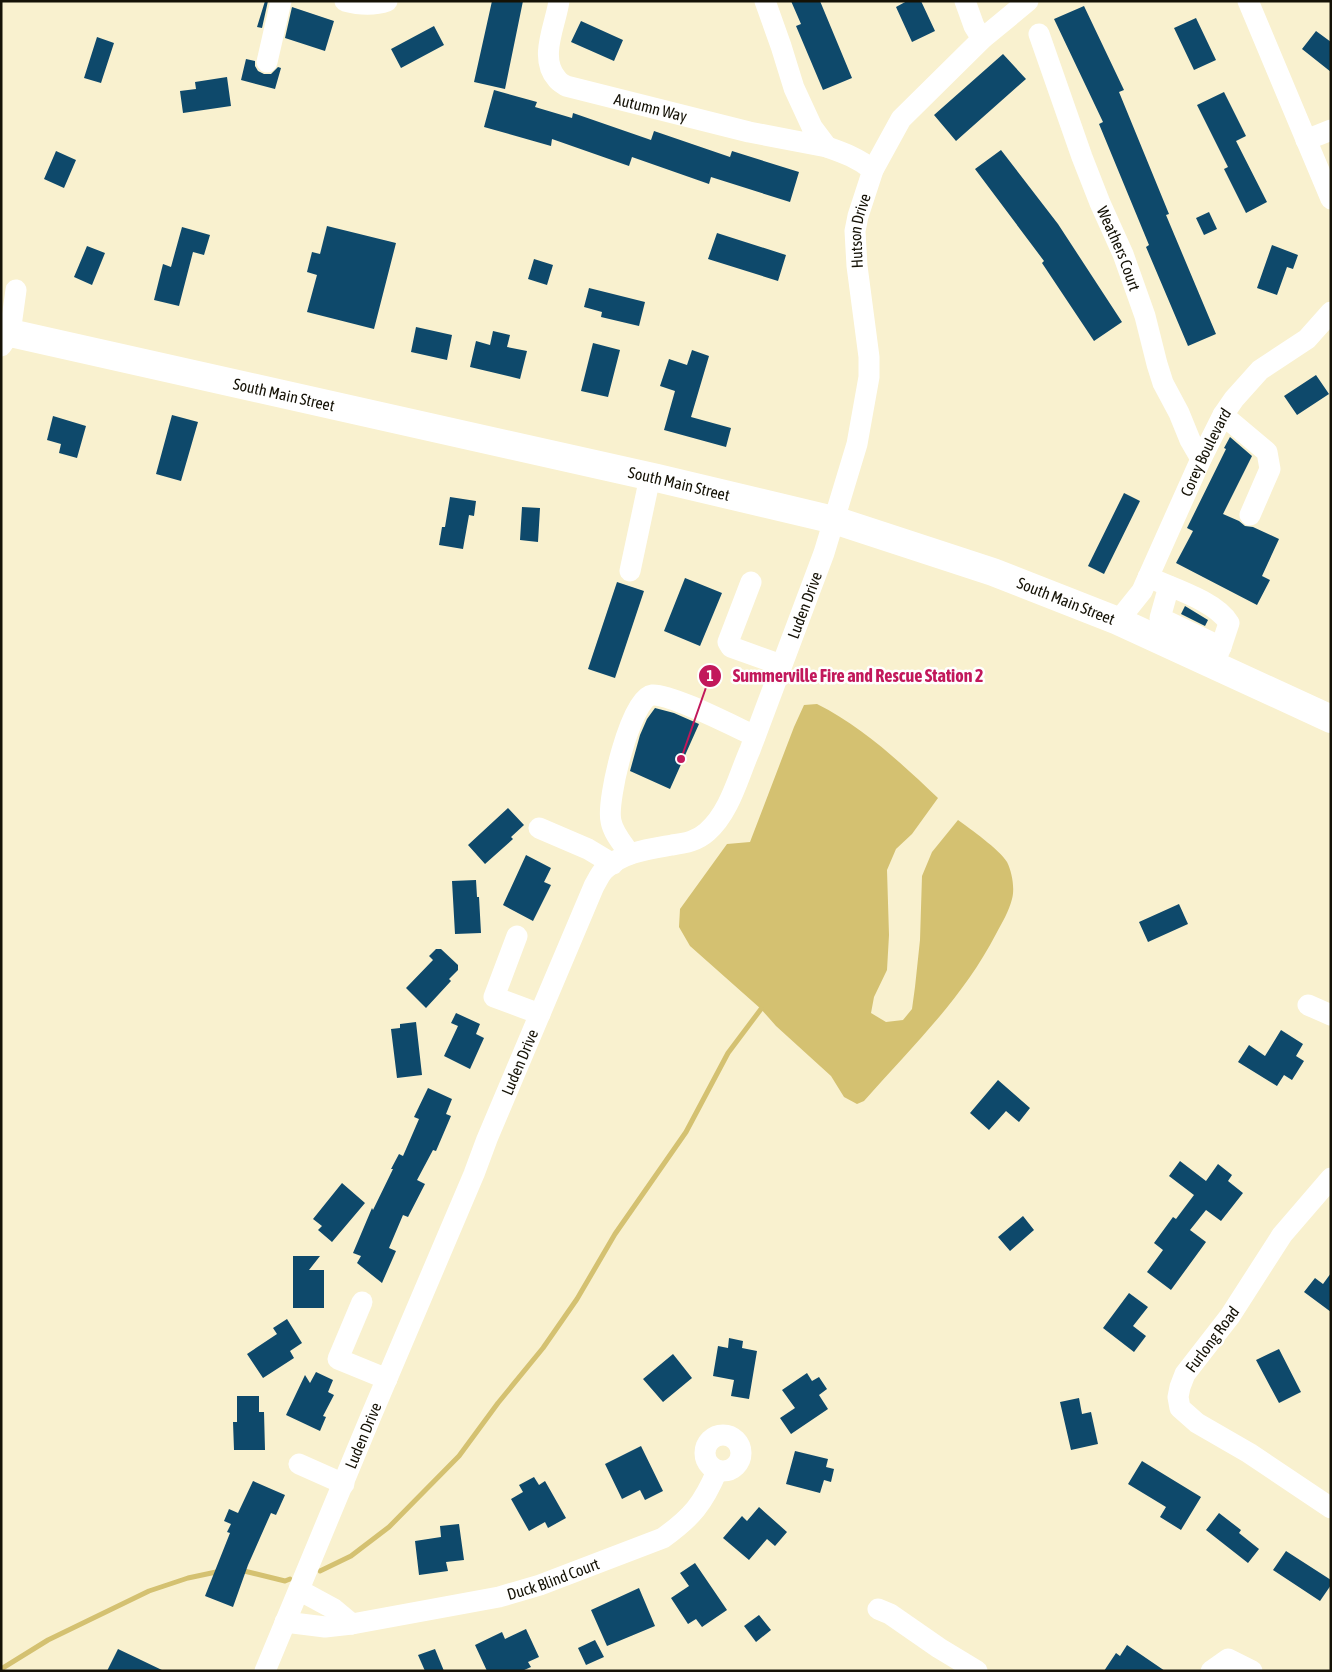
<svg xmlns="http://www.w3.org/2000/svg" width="1332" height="1672" font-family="'Asap Condensed',sans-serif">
	<rect width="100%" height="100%" fill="#f9f1cf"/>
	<!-- water -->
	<path fill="#d4c171" d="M 817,704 C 863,727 901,763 938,798 L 912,834 L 896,849 L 887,870 L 889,935 L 887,970 L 874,997 L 871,1013 L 886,1022 L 903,1020 L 912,1009 L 915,987 L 920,940 L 922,876 L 932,852 L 958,820 C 970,829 999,849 1007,862 C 1012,872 1015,888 1012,899 C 1009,911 1002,923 996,934 C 963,998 911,1048 864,1101 L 857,1104 L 844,1097 L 831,1076 L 776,1026 L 761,1009 L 690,946 L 679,927 L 680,909 L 727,844 L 750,842 L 794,727 L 804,705 Z"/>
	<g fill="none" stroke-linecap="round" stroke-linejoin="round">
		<!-- stream -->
		<path stroke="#d4c171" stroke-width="5" d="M 240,1570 L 285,1581 L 290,1579
			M 320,1571 L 351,1556 L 389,1527 L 459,1456 L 498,1403 L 543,1348 L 577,1299 L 615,1234 L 686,1132 L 728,1053 L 761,1009
			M 1,1669 L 48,1640 L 149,1591 L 188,1578 L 221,1571"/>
	</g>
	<!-- building -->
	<path fill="#0e496b" d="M 265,1 L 268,1 L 262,28 L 257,27 Z
		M 492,1 L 523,1 L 505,89 L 474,82 Z
		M 791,1 L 820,1 L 852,78 L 823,90 L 796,26 L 801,24 Z
		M 907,1 L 921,1 L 935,31 L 912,42 L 896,7 Z
		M 1084,6 L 1124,90 L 1119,92 L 1169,214 L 1166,215 L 1216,334 L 1188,346 L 1146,247 L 1149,245 L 1099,124 L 1103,122 L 1054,19 Z
		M 292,7 L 334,21 L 325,51 L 285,38 Z
		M 1196,18 L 1216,60 L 1194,70 L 1174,28 Z
		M 581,21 L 623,40 L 614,61 L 571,42 Z
		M 434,26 L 444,45 L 401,68 L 391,49 Z
		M 1316,31 L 1331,42 L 1331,72 L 1302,49 Z
		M 97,37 L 114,43 L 101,83 L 84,78 Z
		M 1003,54 L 1026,79 L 956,141 L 934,115 Z
		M 246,59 L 255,61 L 255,66 L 258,71 L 264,74 L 271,74 L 278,67 L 281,68 L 275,89 L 241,80 Z
		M 227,77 L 231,106 L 183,113 L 180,91 L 196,89 L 195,82 Z
		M 494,90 L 537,102 L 535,107 L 572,118 L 573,113 L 651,140 L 654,131 L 730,157 L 732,151 L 799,172 L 790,202 L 711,177 L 709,184 L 632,157 L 629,166 L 552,139 L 551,146 L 484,127 Z
		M 1224,92 L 1246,136 L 1236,141 L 1267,202 L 1246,213 L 1224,169 L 1228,167 L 1197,105 Z
		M 1001,150 L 1058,224 L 1122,322 L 1094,341 L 1042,263 L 1044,261 L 975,169 Z
		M 56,151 L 76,160 L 64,188 L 44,179 Z
		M 1209,212 L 1217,229 L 1204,235 L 1196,218 Z
		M 327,226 L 396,243 L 374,329 L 307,312 L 317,275 L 307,272 L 312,252 L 320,254 Z
		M 182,227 L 210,235 L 204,255 L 193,252 L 179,306 L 154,300 L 163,264 L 171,267 Z
		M 717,233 L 786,255 L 778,281 L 708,259 Z
		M 1272,245 L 1298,255 L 1293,269 L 1287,267 L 1277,295 L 1257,288 Z
		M 87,246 L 105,253 L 92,285 L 74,277 Z
		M 534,259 L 553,265 L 547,285 L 528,279 Z
		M 589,288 L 645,302 L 639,326 L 601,317 L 602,312 L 584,307 Z
		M 416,327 L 452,335 L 447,360 L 411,352 Z
		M 493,331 L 510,335 L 507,347 L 527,351 L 520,379 L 470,367 L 476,341 L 490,345 Z
		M 593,343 L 620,350 L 608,397 L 581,391 Z
		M 692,350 L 709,356 L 691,417 L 731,428 L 726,447 L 664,430 L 675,391 L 660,386 L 669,359 L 687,365 Z
		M 1316,375 L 1329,394 L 1297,415 L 1284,396 Z
		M 172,415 L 198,422 L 181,481 L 156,474 Z
		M 53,416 L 86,426 L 77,458 L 59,453 L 61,444 L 47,440 Z
		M 1230,437 L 1252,456 L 1223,514 L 1239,521 L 1245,526 L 1253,527 L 1279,539 L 1262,576 L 1270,580 L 1257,605 L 1176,563 L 1193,531 L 1187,528 L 1226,449 L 1224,448 Z
		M 1124,493 L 1140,501 L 1104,574 L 1088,566 Z
		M 450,497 L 476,501 L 474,516 L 469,515 L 463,549 L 439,545 L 442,527 L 445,527 Z
		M 522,507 L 540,508 L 538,542 L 520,540 Z
		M 685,578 L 722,593 L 700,646 L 664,631 Z
		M 617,582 L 644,591 L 615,678 L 588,669 Z
		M 1185,606 L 1208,620 L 1205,626 L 1181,614 Z
		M 655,708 L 674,713 L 699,724 L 670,789 L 630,771 L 640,735 L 647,719 Z
		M 508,808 L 524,825 L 511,837 L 513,839 L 485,864 L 468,845 Z
		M 526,855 L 551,868 L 544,882 L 551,885 L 533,921 L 503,905 Z
		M 476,880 L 477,897 L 479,897 L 481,933 L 455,934 L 452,881 Z
		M 1179,904 L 1188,924 L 1148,942 L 1139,922 Z
		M 436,949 L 441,949 L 458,965 L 458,970 L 449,979 L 451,981 L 426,1008 L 406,988 L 433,960 L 429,956 Z
		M 456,1013 L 480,1024 L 476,1034 L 484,1038 L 470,1069 L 444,1056 L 458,1026 L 451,1023 Z
		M 416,1022 L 422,1075 L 397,1078 L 391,1029 L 400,1028 L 400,1024 Z
		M 1281,1030 L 1303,1044 L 1296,1056 L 1304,1061 L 1292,1080 L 1284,1075 L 1277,1086 L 1238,1062 L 1249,1045 L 1265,1056 Z
		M 998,1080 L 1030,1108 L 1019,1122 L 1006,1111 L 989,1130 L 970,1113 Z
		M 428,1088 L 452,1099 L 446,1114 L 451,1116 L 436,1151 L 433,1150 L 417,1180 L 425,1184 L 408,1217 L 403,1215 L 389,1248 L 396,1251 L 382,1283 L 357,1263 L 361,1256 L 353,1253 L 372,1208 L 373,1210 L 393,1169 L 391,1169 L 399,1154 L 403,1156 L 419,1119 L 414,1117 Z
		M 1180,1161 L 1206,1181 L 1218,1164 L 1232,1175 L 1228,1181 L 1243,1193 L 1221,1221 L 1206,1210 L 1190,1230 L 1206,1242 L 1171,1290 L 1147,1272 L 1163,1250 L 1154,1243 L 1173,1217 L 1176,1219 L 1194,1195 L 1169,1176 Z
		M 342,1183 L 365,1203 L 332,1242 L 318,1230 L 322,1226 L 313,1219 Z
		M 1023,1216 L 1034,1230 L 1010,1251 L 998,1237 Z
		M 293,1256 L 320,1256 L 309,1270 L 324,1270 L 324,1308 L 293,1308 Z
		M 1331,1273 L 1331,1312 L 1304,1292 L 1315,1278 L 1323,1284 Z
		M 1129,1293 L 1148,1307 L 1133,1326 L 1146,1336 L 1134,1352 L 1103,1328 Z
		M 287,1319 L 302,1343 L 290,1351 L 294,1358 L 263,1378 L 247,1354 L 277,1334 L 273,1328 Z
		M 729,1338 L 743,1341 L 742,1348 L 757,1351 L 749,1399 L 731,1396 L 734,1380 L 713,1376 L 718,1346 L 728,1348 Z
		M 1279,1349 L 1301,1392 L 1279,1403 L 1256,1360 Z
		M 673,1354 L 692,1378 L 663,1402 L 643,1379 Z
		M 316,1372 L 333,1380 L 328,1392 L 334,1395 L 323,1416 L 326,1417 L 320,1431 L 286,1415 L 305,1375 L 310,1383 Z
		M 807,1373 L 812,1381 L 819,1377 L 827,1389 L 819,1395 L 828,1409 L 791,1434 L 780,1418 L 795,1408 L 782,1390 Z
		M 237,1396 L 259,1396 L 259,1412 L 264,1412 L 265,1450 L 234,1450 L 233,1422 L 237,1422 Z
		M 1079,1398 L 1082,1414 L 1091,1412 L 1098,1444 L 1071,1450 L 1060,1402 Z
		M 641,1446 L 663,1491 L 645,1500 L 640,1490 L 622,1499 L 605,1464 Z
		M 795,1451 L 828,1459 L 826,1467 L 834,1469 L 831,1482 L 824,1480 L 820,1493 L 786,1484 Z
		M 1142,1461 L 1201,1497 L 1181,1530 L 1160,1517 L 1166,1507 L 1128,1484 Z
		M 534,1477 L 539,1485 L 545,1481 L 566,1518 L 548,1528 L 545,1522 L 529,1531 L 511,1499 L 523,1492 L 519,1485 Z
		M 253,1481 L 285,1495 L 276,1515 L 271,1513 L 248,1565 L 233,1607 L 205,1596 L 230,1533 L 227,1532 L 231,1524 L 224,1521 L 229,1509 L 238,1513 Z
		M 759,1507 L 787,1532 L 775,1546 L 767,1539 L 749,1560 L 723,1538 L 742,1516 L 747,1521 Z
		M 1219,1513 L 1241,1530 L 1239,1533 L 1259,1549 L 1248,1563 L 1206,1530 Z
		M 459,1524 L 464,1560 L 446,1562 L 448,1571 L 419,1575 L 415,1541 L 441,1537 L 440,1526 Z
		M 1286,1551 L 1331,1580 L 1331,1585 L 1320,1601 L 1273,1570 Z
		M 695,1563 L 727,1610 L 702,1627 L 696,1619 L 688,1624 L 671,1598 L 689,1586 L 680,1573 Z
		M 639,1588 L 655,1626 L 607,1646 L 591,1610 Z
		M 759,1615 L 771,1630 L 756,1642 L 744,1626 Z
		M 526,1629 L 539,1657 L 528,1662 L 531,1667 L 522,1671 L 487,1671 L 475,1645 L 502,1632 L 505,1639 Z
		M 595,1640 L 604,1657 L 586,1665 L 578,1648 Z
		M 1127,1645 L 1165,1671 L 1104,1671 L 1116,1653 L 1120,1656 Z
		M 118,1649 L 164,1671 L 107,1671 Z
		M 435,1649 L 444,1671 L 425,1671 L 418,1655 Z"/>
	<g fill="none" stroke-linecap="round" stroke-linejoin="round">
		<!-- minor -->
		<g stroke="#fff" stroke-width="21">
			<path d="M 345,1 C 360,5 373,6 387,1"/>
			<path id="s1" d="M 559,1 C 556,24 538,58 557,79 C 559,82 563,84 566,86 L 749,132 L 827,147 L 812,127 L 794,88 L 781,46 L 765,1"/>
			<path d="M 965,1 L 974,26 L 982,39"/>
			<path d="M 1248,1 L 1331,199"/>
			<path id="s2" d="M 1039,34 L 1082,157 L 1100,203 L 1123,254 L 1145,316 L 1157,364 L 1163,383 L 1179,413 L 1190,440 L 1201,459"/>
			<path d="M 267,62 L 281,1"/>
			<path d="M 1306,140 L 1331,130"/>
			<path d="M 827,147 C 844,153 858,158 873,170"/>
			<path d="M 1,346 L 10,333 L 16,290"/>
			<path d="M 1223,415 L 1267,452 L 1270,469 L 1250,515"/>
			<path d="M 630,571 L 650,477"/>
			<path d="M 1148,577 C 1172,588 1216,601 1229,623 L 1221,647 L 1213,665"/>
			<path d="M 751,582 L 728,642 L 731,647 L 781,665"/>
			<path d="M 1169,586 L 1160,618 L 1221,647"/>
			<path id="s3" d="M 1118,621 L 1142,591 L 1201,459 L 1223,415 L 1234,399 L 1260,370 L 1307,339 L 1331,312"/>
			<path d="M 539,828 L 588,849 L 613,864"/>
			<path d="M 630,854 C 623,844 613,833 611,821 C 606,801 631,697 652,695 C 670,693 735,727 755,736"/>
			<path d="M 517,936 L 494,997 L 540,1014"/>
			<path d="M 1308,1005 L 1331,1015"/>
			<path d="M 1331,1178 L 1282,1235 L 1230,1316 L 1185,1374 L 1180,1387 L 1178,1397 L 1180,1408 L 1197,1423 L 1249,1453 L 1331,1508"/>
			<path d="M 362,1302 L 338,1359 L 387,1379"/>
			<circle cx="723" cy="1453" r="18"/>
			<path d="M 299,1464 L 344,1484"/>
			<path d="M 299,1590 L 334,1609 L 352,1624"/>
			<path d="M 878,1609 L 890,1614 L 939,1648 L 977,1671"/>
			<path id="s4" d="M 285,1622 L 325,1627 L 352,1624 L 499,1597 L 540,1585 L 663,1538 C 692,1517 703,1504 717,1471"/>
			<path id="s5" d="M 265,1671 L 371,1416 L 474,1174 L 487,1139 L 594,886 C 597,881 600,874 604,870 C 622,852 649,849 672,845 C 686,843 697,841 707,832 C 730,812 738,777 750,750 L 824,553 L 857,444 L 869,377 L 869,357 L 857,266 L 855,231 L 858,216 L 873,170 L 901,119 L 982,39 L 1028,1"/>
			<path d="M 1211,1671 L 1228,1659 L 1252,1671"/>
		</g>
		<!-- major -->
		<path stroke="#fff" stroke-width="28" id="s6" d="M 1,331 L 657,478 L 834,520 L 993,572 L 1118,621 L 1331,719"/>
	</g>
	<g text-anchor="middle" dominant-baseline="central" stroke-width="5" stroke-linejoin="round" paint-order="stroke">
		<!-- street labels -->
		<g font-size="16" fill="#151206" stroke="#fff">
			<text stroke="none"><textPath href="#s1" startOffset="180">Autumn Way</textPath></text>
			<text stroke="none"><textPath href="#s5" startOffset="1615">Hutson Drive</textPath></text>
			<text stroke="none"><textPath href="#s2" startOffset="229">Weathers Court</textPath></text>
			<text stroke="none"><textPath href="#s6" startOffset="290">South Main Street</textPath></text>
			<text stroke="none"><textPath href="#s3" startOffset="191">Corey Boulevard</textPath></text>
			<text stroke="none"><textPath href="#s6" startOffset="695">South Main Street</textPath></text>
			<text stroke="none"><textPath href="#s6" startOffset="1100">South Main Street</textPath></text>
			<text stroke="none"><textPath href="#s5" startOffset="1230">Luden Drive</textPath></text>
			<text stroke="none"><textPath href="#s5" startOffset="660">Luden Drive</textPath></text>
			<text transform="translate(1212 1339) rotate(-53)">Furlong Road</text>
			<text stroke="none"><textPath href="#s5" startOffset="255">Luden Drive</textPath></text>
			<text stroke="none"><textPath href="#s4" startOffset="274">Duck Blind Court</textPath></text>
		</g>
	</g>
	<!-- callouts -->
	<path fill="none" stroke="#c2185b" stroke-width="2" d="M681 759L710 676"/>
	<g fill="#c2185b" stroke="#fff" stroke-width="2">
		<circle cx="681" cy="759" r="5"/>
		<circle cx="710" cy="676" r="12"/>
	</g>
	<g font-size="15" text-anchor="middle" font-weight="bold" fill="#fff">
		<text x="710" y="681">1</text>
	</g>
	<g font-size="18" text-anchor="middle" font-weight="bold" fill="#c2185b" stroke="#fff" stroke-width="5" stroke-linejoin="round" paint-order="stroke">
		<text x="858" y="682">Summerville Fire and Rescue Station 2</text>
	</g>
	<!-- border -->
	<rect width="1332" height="1672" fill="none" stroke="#151206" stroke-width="5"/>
</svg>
